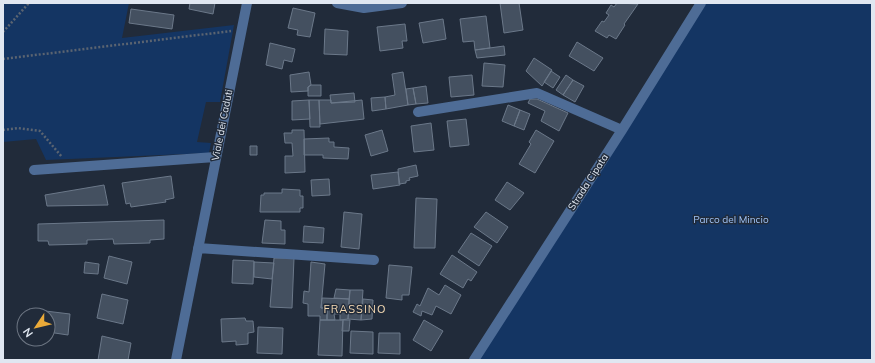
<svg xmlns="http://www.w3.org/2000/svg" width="875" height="363" font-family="Mulish,sans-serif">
	<rect width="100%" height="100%" fill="#212b3a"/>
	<!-- green -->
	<path fill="#143563" d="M 3,3 L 129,3 L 122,38 L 234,25 L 220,102 L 206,102 L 197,142 L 211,143 L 209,153 L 46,160 L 36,139 L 3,142 Z
		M 701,3 L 872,3 L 872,360 L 472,360 Z"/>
	<!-- building -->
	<path fill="#445060" stroke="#6b7889" d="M 190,3 L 215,3 L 213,14 L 189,9 Z
		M 500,3 L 519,3 L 523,30 L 504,33 Z
		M 617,3 L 638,4 L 624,24 L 625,25 L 616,39 L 609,35 L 607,38 L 595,31 L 602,21 L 604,22 L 609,15 L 606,13 L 611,5 L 614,7 Z
		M 293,8 L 315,13 L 310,37 L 297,35 L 298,30 L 288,28 Z
		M 131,9 L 174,15 L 172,29 L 129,23 Z
		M 486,16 L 490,48 L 475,50 L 474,41 L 463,42 L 460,19 Z
		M 443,19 L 446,39 L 423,43 L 419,23 Z
		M 405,24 L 407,41 L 402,41 L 403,48 L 380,51 L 377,27 Z
		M 325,29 L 348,31 L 347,55 L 324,54 Z
		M 577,42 L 603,58 L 594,71 L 569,56 Z
		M 270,43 L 295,49 L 292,62 L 284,60 L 282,69 L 266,65 Z
		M 504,46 L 505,55 L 477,58 L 475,50 Z
		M 534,58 L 552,70 L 542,86 L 526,71 Z
		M 484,63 L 505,65 L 503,87 L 482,86 Z
		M 551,71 L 560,77 L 553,88 L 544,82 Z
		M 309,72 L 311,85 L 308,87 L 308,91 L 291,92 L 290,75 Z
		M 403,72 L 408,105 L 386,109 L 385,97 L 395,95 L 392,74 Z
		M 472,75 L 474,95 L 451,97 L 449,77 Z
		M 566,75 L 573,80 L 563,95 L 556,90 Z
		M 573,80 L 584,86 L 575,102 L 563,95 Z
		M 311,85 L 321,85 L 321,96 L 308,96 L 308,87 Z
		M 426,86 L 428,103 L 416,104 L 413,88 Z
		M 413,88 L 416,104 L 408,105 L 406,89 Z
		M 354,93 L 355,102 L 331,103 L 330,95 Z
		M 385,97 L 386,109 L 372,111 L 371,98 Z
		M 530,99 L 537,99 L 568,113 L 559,131 L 541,121 L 545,111 L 528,103 Z
		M 309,100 L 310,119 L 292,120 L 292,101 Z
		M 309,100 L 319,100 L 320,127 L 310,127 Z
		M 319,100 L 331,100 L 331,103 L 362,100 L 364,119 L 320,124 Z
		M 508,105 L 520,110 L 514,126 L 502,121 Z
		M 520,110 L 530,114 L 524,130 L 514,126 Z
		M 466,119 L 469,145 L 450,147 L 447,121 Z
		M 431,123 L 434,150 L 414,152 L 411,126 Z
		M 292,130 L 304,130 L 305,172 L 285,173 L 285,156 L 293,156 L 292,143 L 285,143 L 284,133 L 292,133 Z
		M 382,130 L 388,151 L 371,156 L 365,135 Z
		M 536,130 L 554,141 L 535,173 L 519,164 L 531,144 L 529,142 Z
		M 329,138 L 329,142 L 334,142 L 334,147 L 349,148 L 348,159 L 323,158 L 323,155 L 304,155 L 304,139 Z
		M 250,146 L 257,146 L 257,155 L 250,155 Z
		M 416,165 L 418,176 L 409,178 L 410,180 L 406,181 L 406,183 L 399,184 L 398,169 Z
		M 398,172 L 400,185 L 373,189 L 371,175 Z
		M 171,176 L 174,198 L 165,200 L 166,202 L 131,207 L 130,203 L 126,204 L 122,183 Z
		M 329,179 L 330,195 L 312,196 L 311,180 Z
		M 507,182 L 524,193 L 510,210 L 495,200 Z
		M 104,185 L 108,205 L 47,206 L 45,195 Z
		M 282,189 L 300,190 L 300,196 L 303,196 L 303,208 L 300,208 L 300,212 L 260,212 L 261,195 L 264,195 L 264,193 L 282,193 Z
		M 416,198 L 437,199 L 435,248 L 414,248 Z
		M 344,212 L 362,214 L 359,249 L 341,247 Z
		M 486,212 L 508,227 L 497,243 L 474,227 Z
		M 164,220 L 164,239 L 150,240 L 150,243 L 114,244 L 113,239 L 87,240 L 87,244 L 49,245 L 48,241 L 38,241 L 38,224 Z
		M 265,220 L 281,221 L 281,230 L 285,230 L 285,244 L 262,243 Z
		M 304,226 L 324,228 L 323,243 L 303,242 Z
		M 471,233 L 492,246 L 479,266 L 458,252 Z
		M 452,255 L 477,272 L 471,281 L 468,279 L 463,288 L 440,274 Z
		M 109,256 L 132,262 L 127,284 L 104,278 Z
		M 274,258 L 294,258 L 292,308 L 270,307 Z
		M 233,260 L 254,261 L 253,284 L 232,283 Z
		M 85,262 L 99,264 L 98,274 L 84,273 Z
		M 254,262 L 274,263 L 272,279 L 254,277 Z
		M 311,262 L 325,264 L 321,308 L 327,308 L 327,320 L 320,320 L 320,316 L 308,316 L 308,304 L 303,303 L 304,291 L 309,292 Z
		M 389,265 L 412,267 L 409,295 L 402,295 L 402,300 L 386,298 Z
		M 445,285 L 461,295 L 451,314 L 436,306 L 432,315 L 422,311 L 421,316 L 413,312 L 417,304 L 420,306 L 428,288 L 439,295 Z
		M 336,289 L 350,290 L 349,299 L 334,298 Z
		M 350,290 L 363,290 L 361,320 L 348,319 Z
		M 102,294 L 128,300 L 123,324 L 97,318 Z
		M 322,298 L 349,299 L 348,319 L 340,320 L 340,314 L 334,314 L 335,320 L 327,320 L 327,308 L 321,308 Z
		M 363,299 L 373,300 L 372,319 L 361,320 Z
		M 29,309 L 70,314 L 68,335 L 48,332 L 48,315 L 28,315 Z
		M 245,318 L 246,321 L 253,321 L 254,332 L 248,333 L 248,344 L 236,345 L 236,341 L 222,342 L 221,319 Z
		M 320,320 L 343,320 L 342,356 L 318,355 Z
		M 343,320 L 350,320 L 349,331 L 342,331 Z
		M 424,320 L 443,331 L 431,351 L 413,340 Z
		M 258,327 L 283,328 L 282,354 L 257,353 Z
		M 351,331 L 373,332 L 373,354 L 350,353 Z
		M 379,333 L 400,333 L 400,354 L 378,353 Z
		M 102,336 L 131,343 L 128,360 L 98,360 Z"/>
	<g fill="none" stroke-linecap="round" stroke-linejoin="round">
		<!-- path -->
		<path stroke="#5b6471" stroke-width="2.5" stroke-dasharray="2 2" stroke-linecap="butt" d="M 3,32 L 29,3
			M 3,59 L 231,31
			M 3,130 L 18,128 L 40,131 L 62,157"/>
		<!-- street -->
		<path stroke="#4e6c96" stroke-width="10" d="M 337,3 L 364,8 L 402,3
			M 418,112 L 537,93 L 622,130
			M 34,170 L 215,157
			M 198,248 L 374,260
			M 176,360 L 247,3
			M 474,360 L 622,130 L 701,3"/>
	</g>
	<g text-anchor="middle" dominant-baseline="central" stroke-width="3" stroke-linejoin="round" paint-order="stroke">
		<!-- street labels -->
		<g font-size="10" fill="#e0e7f1" stroke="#212b3a">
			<text transform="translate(222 125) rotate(-79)">Viale dei Caduti</text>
			<text transform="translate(588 182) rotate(-57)">Strada Cipata</text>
		</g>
		<!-- park labels -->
		<g font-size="10" fill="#a0c4f8" stroke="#212b3a">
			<text x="731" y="219">Parco del Mincio</text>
		</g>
		<!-- neighbourhood labels -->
		<g font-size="11" letter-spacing="1" fill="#f8dcb5" stroke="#212b3a">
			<text x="355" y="309">FRASSINO</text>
		</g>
	</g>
	<!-- border -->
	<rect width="875" height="363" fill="none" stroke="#e0e7f1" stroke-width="8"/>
	<!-- north arrow -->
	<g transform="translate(36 327) rotate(235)"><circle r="19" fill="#212b3a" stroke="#6d7683"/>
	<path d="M0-3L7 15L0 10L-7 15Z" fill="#eaaa39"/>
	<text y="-6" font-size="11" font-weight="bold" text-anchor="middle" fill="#e0e7f1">N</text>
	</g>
</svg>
